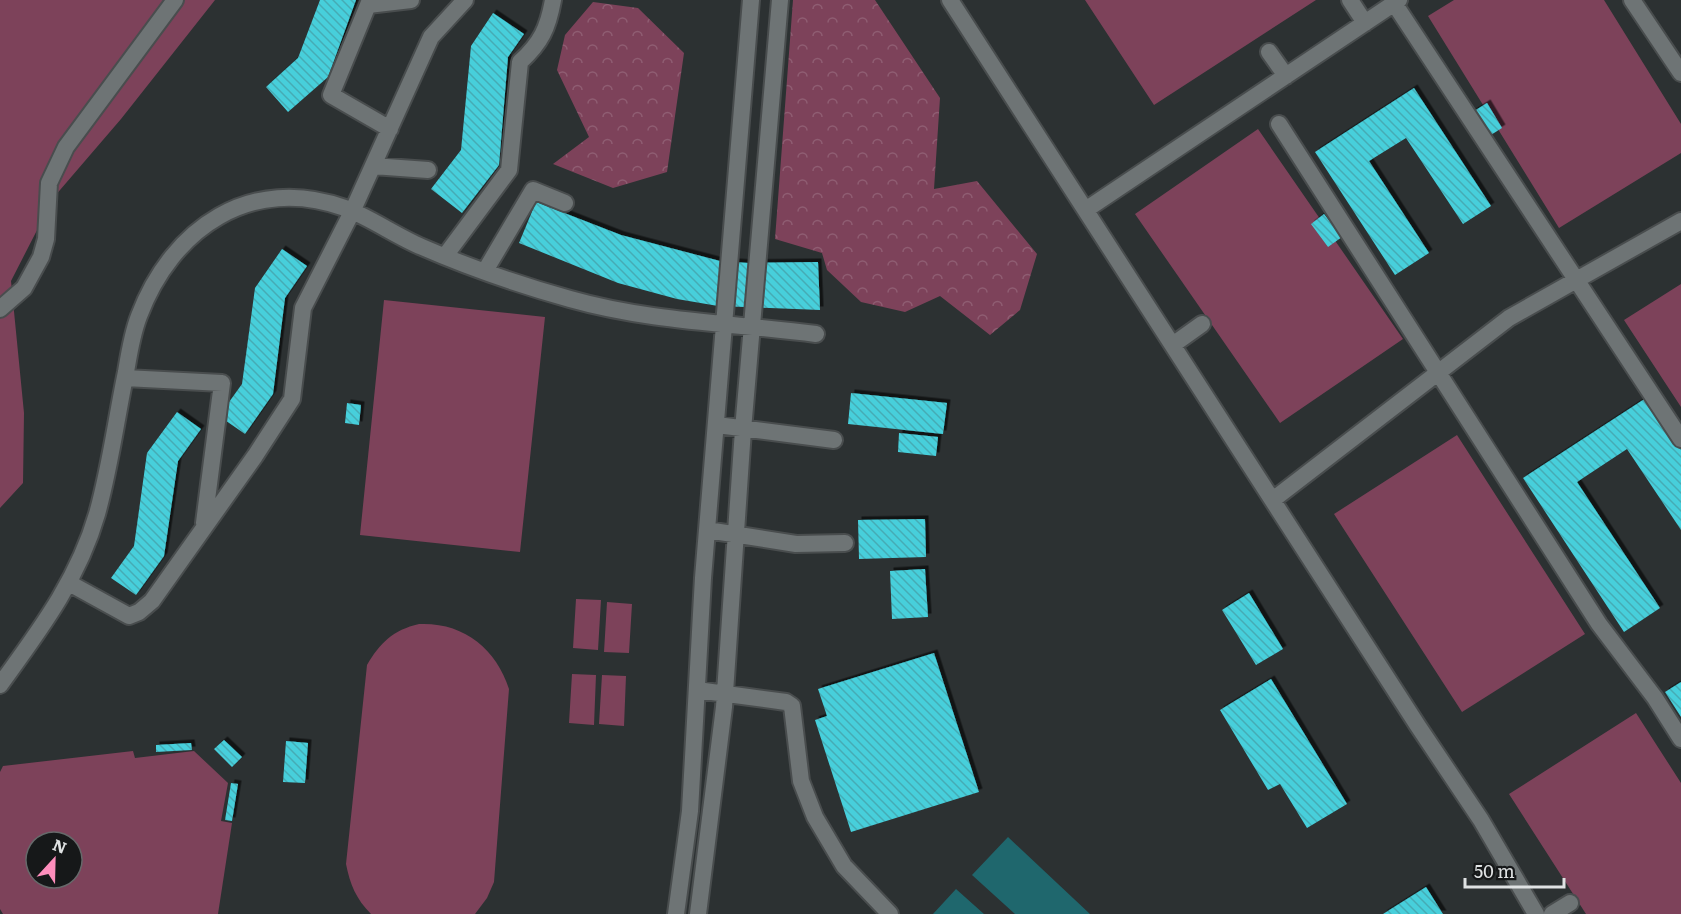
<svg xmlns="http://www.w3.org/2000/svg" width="1681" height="914" font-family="Literata,serif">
	<defs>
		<pattern id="forest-crowns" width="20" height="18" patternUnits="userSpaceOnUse" patternTransform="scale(1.5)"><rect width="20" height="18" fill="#7d425a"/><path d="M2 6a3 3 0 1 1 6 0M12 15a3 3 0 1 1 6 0" fill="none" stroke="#8f5d72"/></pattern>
		<pattern id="building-back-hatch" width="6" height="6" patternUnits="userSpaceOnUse" patternTransform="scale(1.5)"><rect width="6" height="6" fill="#46cfdb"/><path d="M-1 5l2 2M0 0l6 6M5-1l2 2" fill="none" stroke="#45acb5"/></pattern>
		<filter id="shadow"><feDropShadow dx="3.5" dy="-3.5" stdDeviation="0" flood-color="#0009"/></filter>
	</defs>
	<rect width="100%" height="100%" fill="#2c3132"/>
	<!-- grass -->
	<path fill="#7d425a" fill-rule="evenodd" d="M 0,0 L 215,0 L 121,119 L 54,197 L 11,281 L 24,413 L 23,483 L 0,508 Z
		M 1085,0 L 1316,0 L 1154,105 Z
		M 1454,0 L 1604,0 L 1681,124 L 1681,153 L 1559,228 L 1428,16 Z
		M 1258,129 L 1403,339 L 1280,423 L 1135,214 Z
		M 1681,284 L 1681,407 L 1624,320 Z
		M 384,300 L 545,317 L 520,552 L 360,535 Z
		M 1457,435 L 1585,634 L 1462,712 L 1334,514 Z
		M 576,599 L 601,600 L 598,650 L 573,648 Z
		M 607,602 L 632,604 L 629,653 L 604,652 Z
		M 419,624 C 463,622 496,648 509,689 L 494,882 L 487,898 L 475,914 L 371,914 C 356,899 350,884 346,864 L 367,665 C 380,643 393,630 419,624 Z
		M 572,674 L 596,675 L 594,725 L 569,723 Z
		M 602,675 L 626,676 L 624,726 L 599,724 Z
		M 1636,713 L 1681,783 L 1681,914 L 1586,914 L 1509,794 Z
		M 133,751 L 135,758 L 194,751 L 228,783 L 221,821 L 232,823 L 218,914 L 3,914 L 0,909 L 0,772 L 3,766 ZM 36,842 L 72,842 L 72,878 L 36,878 Z"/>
	<!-- forest -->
	<path fill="url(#forest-crowns)" d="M 793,0 L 875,0 L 940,98 L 934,189 L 977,181 L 1037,254 L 1020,310 L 990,335 L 940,296 L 905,312 L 861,302 L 827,270 L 822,253 L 775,239 Z
		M 593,2 L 638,8 L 684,53 L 667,172 L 613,188 L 553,164 L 589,137 L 557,70 L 565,35 Z"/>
	<!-- water -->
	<path fill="#1f676d" d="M 1008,837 L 1090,914 L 1015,914 L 972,875 Z
		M 956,889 L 984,914 L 933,914 Z"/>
	<!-- building -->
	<path fill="url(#building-back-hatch)" filter="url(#shadow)" d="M 320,0 L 356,0 L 328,77 L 288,112 L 266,87 L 298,58 Z
		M 493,13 L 524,34 L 508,57 L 499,165 L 462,213 L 431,189 L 461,150 L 471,46 Z
		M 1414,88 L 1491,206 L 1463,224 L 1406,138 L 1369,161 L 1429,253 L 1395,275 L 1315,152 Z
		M 1487,103 L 1502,128 L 1486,138 L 1471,113 Z
		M 536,202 L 621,235 L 720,261 L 748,263 L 818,262 L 820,310 L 718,306 L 677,299 L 618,283 L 519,243 Z
		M 1324,214 L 1342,237 L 1328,247 L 1311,224 Z
		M 282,249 L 307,266 L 285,298 L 273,394 L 245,434 L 219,416 L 242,384 L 255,288 Z
		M 851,393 L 947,403 L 943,434 L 848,424 Z
		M 1646,398 L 1681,450 L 1681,530 L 1627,449 L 1577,482 L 1660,608 L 1624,632 L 1523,478 Z
		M 347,403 L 361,405 L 359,425 L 345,423 Z
		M 177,412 L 201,429 L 178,461 L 164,556 L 136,595 L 111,578 L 134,546 L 147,453 Z
		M 899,433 L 938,437 L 936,456 L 898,452 Z
		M 925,519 L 926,557 L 859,559 L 858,520 Z
		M 925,569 L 928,617 L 892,619 L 890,571 Z
		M 1249,593 L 1283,649 L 1256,665 L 1222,610 Z
		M 934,653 L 979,792 L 851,832 L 815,720 L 827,716 L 818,689 Z
		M 1271,679 L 1347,804 L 1307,828 L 1280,784 L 1268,790 L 1220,710 Z
		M 1681,682 L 1681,717 L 1665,692 Z
		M 224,740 L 242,757 L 232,767 L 214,749 Z
		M 286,741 L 308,743 L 305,783 L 283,782 Z
		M 191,743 L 192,750 L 156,752 L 156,745 Z
		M 231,783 L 238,784 L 232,821 L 225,820 Z
		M 1426,887 L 1443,914 L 1383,914 Z"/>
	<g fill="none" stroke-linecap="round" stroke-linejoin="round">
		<defs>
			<path id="minor" d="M 370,0 L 331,95 L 390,129
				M 950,0 L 1418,726 L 1481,820 L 1536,914
				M 1350,0 L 1365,23
				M 1632,0 L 1681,73
				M 1394,3 L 1681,439
				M 368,5 L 411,0
				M 1269,52 L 1286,76
				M 1279,124 L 1599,624 L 1655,698 L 1681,739
				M 373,166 L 428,170
				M 1087,209 L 1399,0
				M 445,256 L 509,170 L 520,62 C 541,43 548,28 553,0
				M 485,271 L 533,190 L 565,203
				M 0,309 L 24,288 L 41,257 L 46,239 L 49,183 L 66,147 L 175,0
				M 1174,344 L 1202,324
				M 125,378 L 222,383 L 204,523
				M 717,425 L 834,440
				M 1274,499 L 1509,318 L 1681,221
				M 707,530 L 796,544 L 845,543
				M 69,583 L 129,616 L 139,612 L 152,601 L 255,456 L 292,399 L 303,308 L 352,212 L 431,37 L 465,0
				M 0,685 C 39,631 78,580 97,514 C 110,468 116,420 126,372 C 129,354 132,334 139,316 C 172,228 251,174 345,208 C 371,218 396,236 422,247 C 470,268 520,285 570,299 C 651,322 733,323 816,334
				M 697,690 L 786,702 L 792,706 L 801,781 L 815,817 L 844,866 L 890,914
				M 676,914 L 690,811 L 703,578 L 751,0
				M 698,914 L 724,707 L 743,430 L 780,0
				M 1552,914 L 1570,903"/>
		</defs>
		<!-- minor casing -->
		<use href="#minor" stroke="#494d4e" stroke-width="20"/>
		<!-- minor -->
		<use href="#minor" stroke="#6e7475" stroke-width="16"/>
	</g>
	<!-- north arrow -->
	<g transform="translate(54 860) rotate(22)"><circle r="28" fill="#161819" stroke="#66696a" stroke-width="1.5"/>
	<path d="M0-4.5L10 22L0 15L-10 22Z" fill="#fe8ebc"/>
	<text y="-9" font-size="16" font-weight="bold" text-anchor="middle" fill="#dfe2e3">N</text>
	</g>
	<!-- scale -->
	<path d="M1465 878v9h99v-9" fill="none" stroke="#dfe2e3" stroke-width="3"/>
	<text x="1474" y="878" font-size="18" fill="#dfe2e3" stroke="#161819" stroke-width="4.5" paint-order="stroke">50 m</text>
</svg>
